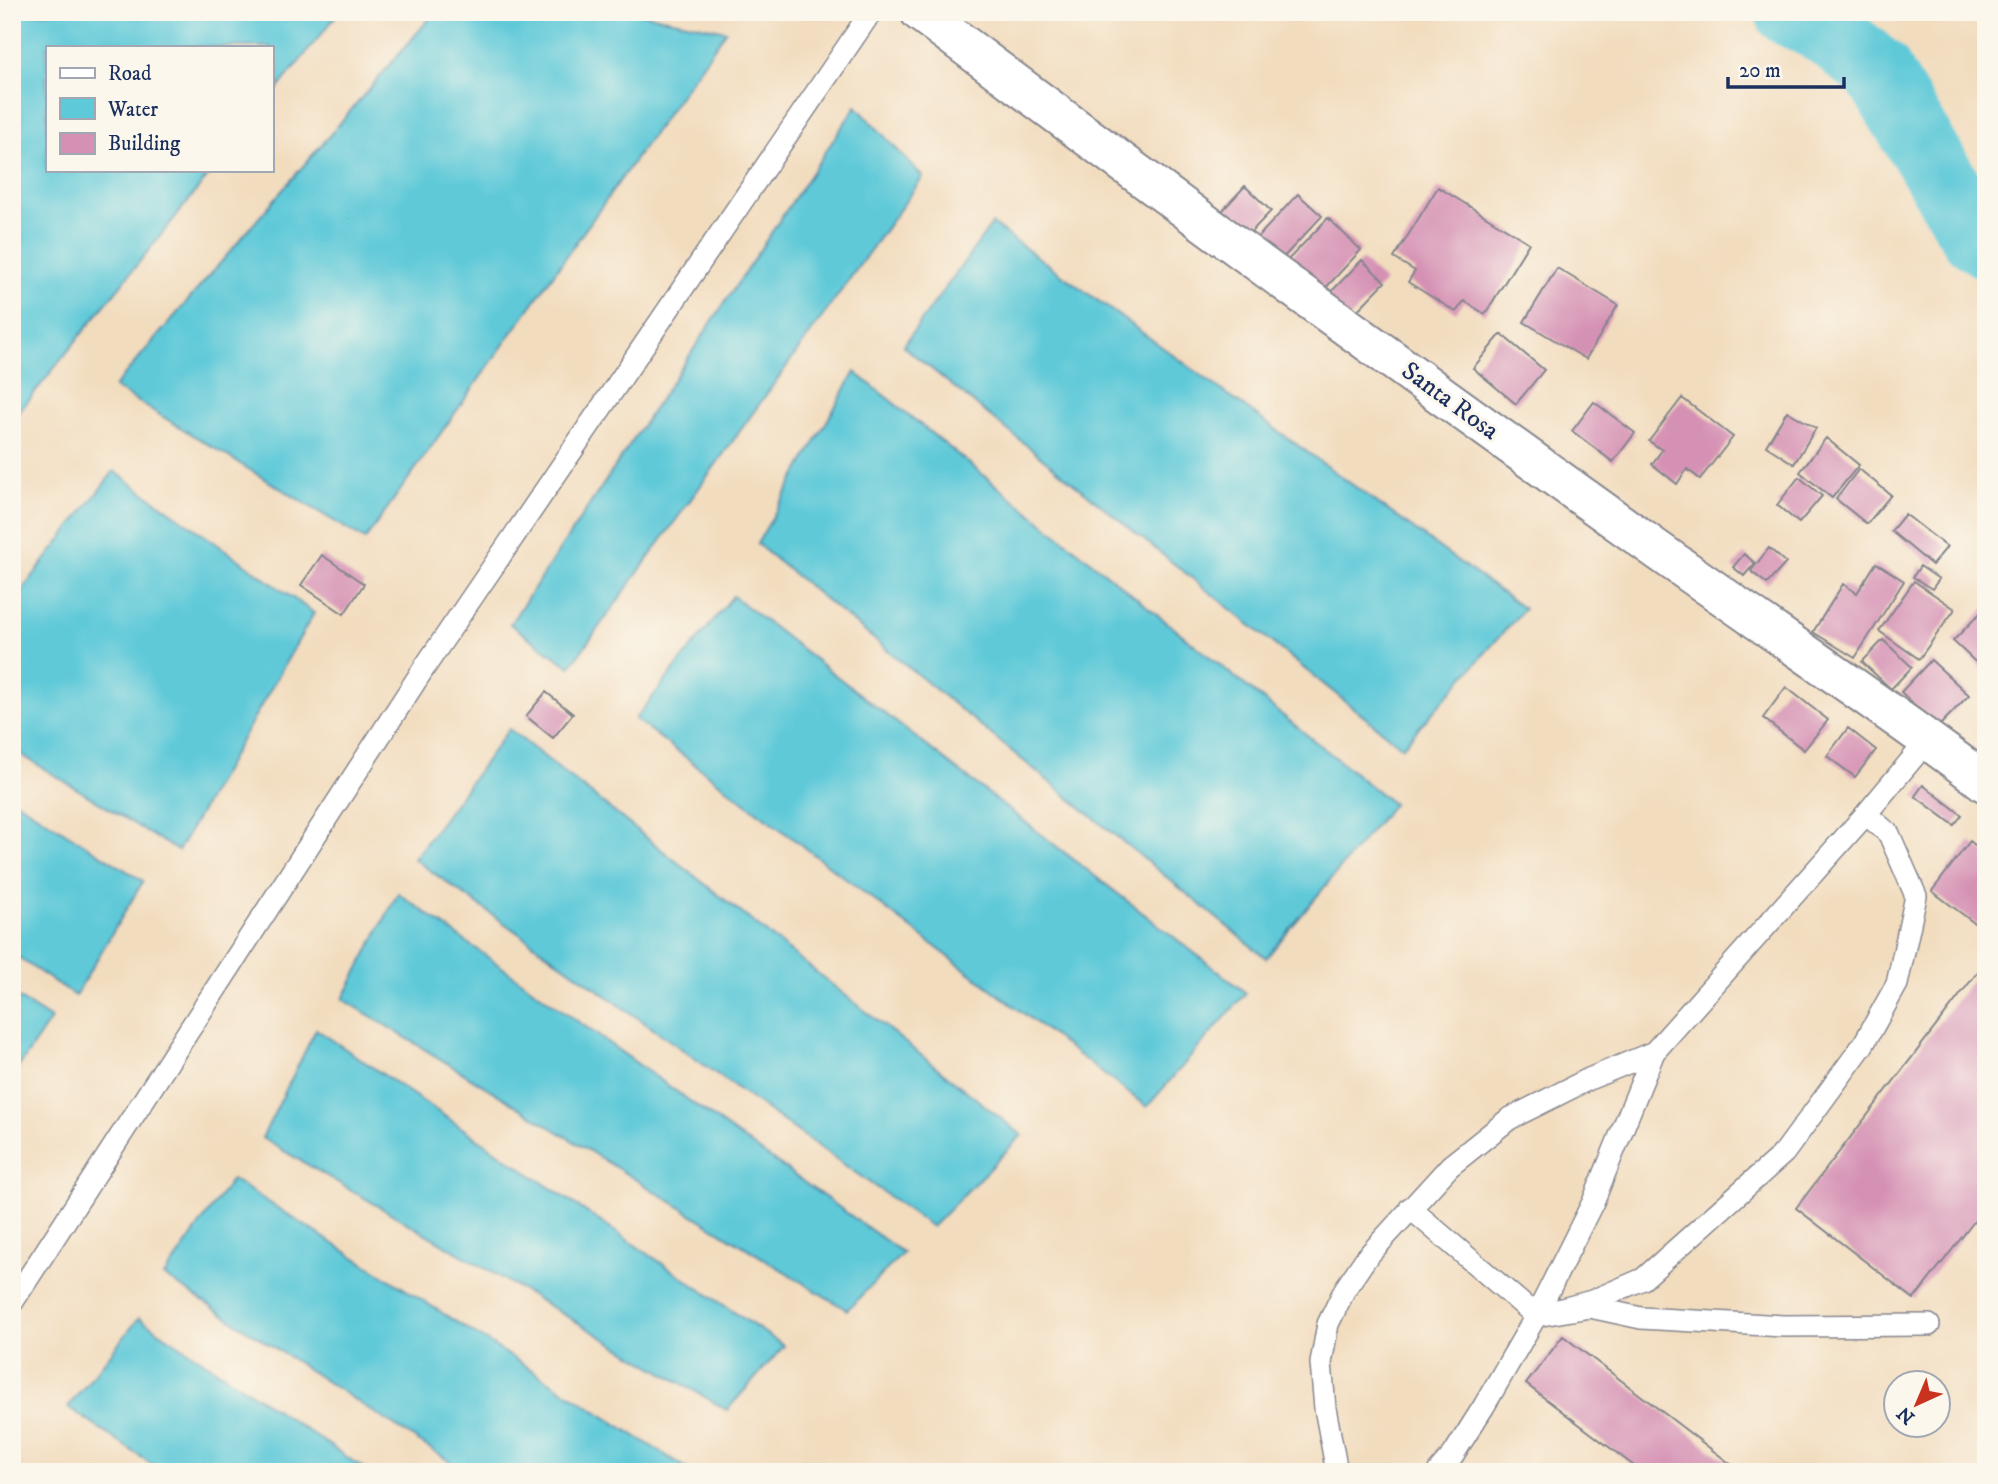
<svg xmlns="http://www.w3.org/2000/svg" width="1998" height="1484" font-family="'IM FELL DW Pica',serif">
	<rect width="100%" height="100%" fill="#fbf7ec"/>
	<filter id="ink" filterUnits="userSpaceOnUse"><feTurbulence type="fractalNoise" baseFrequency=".0143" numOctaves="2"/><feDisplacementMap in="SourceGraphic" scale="14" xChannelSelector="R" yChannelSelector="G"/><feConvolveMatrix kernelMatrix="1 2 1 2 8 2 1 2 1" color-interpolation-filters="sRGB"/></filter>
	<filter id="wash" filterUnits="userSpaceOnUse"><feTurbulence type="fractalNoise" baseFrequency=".00686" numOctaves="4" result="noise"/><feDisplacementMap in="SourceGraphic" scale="28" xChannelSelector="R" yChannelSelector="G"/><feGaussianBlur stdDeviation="1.57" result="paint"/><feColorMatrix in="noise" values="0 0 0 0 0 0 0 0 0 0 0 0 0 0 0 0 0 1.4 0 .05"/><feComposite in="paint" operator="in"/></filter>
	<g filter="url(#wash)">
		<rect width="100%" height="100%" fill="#f2dcbe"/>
		<!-- water -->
		<path fill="#5ec9d8" stroke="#3c7c9b" stroke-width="2" d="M 54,12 L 339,12 L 271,97 L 271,47 L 47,47 L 47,170 L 213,170 L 12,421 L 12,15 Z
			M 435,12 L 634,12 L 726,31 L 365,540 L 114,387 Z
			M 856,106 L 923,177 L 570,667 L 510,624 Z
			M 992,224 L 1524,609 L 1402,747 L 903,346 Z
			M 855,372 L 1393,804 L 1266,958 L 757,544 Z
			M 114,471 L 314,613 L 178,851 L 12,749 L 12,603 Z
			M 733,596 L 1246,993 L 1147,1107 L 635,719 Z
			M 509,729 L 1022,1135 L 932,1227 L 414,859 Z
			M 12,799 L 143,881 L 75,996 L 12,953 Z
			M 398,893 L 903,1253 L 847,1310 L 343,999 Z
			M 12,994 L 51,1019 L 12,1077 Z
			M 316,1029 L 784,1346 L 727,1410 L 262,1138 Z
			M 232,1179 L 692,1472 L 466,1472 L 164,1276 Z
			M 139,1318 L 369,1472 L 163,1472 L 68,1407 Z"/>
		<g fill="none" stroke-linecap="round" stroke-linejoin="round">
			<!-- river -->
			<path stroke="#5ec9d8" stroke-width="70" d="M 1790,12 L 1825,29 L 1877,71 L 1975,235 L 1986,243"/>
		</g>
		<g id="blocks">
			<!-- building -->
			<path fill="#d591b4" d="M 1245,186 L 1271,211 L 1248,235 L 1222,211 Z
				M 1438,187 L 1529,243 L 1485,314 L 1464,301 L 1456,312 L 1408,282 L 1415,271 L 1394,258 Z
				M 1298,194 L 1322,216 L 1280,261 L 1257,238 Z
				M 1328,218 L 1361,250 L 1319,295 L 1285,263 Z
				M 1362,260 L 1385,282 L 1349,319 L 1326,297 Z
				M 1557,268 L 1618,305 L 1586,359 L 1524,322 Z
				M 1501,334 L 1544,370 L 1516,404 L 1473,368 Z
				M 1682,398 L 1733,437 L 1700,479 L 1687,469 L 1677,484 L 1652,464 L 1662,450 L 1649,441 Z
				M 1594,402 L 1635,433 L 1613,462 L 1572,431 Z
				M 1787,411 L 1816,428 L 1794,464 L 1766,446 Z
				M 1826,438 L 1859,465 L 1832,498 L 1800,472 Z
				M 1859,469 L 1891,495 L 1867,524 L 1836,499 Z
				M 1799,477 L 1822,496 L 1799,523 L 1777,505 Z
				M 1905,514 L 1947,547 L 1932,565 L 1891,531 Z
				M 1769,548 L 1786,563 L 1767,584 L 1751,571 Z
				M 1744,554 L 1755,563 L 1744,576 L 1733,567 Z
				M 322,555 L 364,584 L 344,614 L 301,585 Z
				M 1876,563 L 1904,581 L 1855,658 L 1813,632 L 1843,584 L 1857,593 Z
				M 1920,566 L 1939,579 L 1932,589 L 1913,577 Z
				M 1914,581 L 1955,609 L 1919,659 L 1879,631 Z
				M 1986,607 L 1986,672 L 1953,641 Z
				M 1883,640 L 1912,667 L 1891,689 L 1862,662 Z
				M 1931,660 L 1969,695 L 1938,727 L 1901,692 Z
				M 1786,687 L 1828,720 L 1804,750 L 1763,718 Z
				M 546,692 L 573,714 L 553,738 L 526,716 Z
				M 1848,728 L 1876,750 L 1855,777 L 1827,756 Z
				M 1923,785 L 1962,815 L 1954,825 L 1915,796 Z
				M 1970,841 L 1986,854 L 1986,932 L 1932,891 Z
				M 1983,965 L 1986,967 L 1986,1206 L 1914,1299 L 1796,1208 Z
				M 1563,1336 L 1741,1472 L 1642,1472 L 1526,1384 Z"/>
		</g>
	</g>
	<g filter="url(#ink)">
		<use href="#blocks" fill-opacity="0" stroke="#86868e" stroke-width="2"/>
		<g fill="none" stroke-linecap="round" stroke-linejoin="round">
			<defs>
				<path id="lane" d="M 1410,1208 L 1536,1316 L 1590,1307 L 1641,1318 L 1784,1326 L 1929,1325
					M 12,1303 L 426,665 L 871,12
					M 1536,1316 L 1592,1301 L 1643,1279 L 1784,1153 L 1863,1045 L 1897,984 L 1916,896 L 1889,834 L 1866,814
					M 1337,1472 L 1325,1408 L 1321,1363 L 1328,1324 L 1345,1289 L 1366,1258 L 1450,1166 L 1509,1119 L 1589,1079 L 1654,1052 L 1866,814 L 1928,740
					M 1438,1472 L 1453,1455 L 1484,1406 L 1536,1316 L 1593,1202 L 1654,1052"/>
				<path id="street" d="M 920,12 C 1160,192 1402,368 1646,542 C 1759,623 1875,699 1986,783"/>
			</defs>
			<!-- lane casing -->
			<use href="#lane" stroke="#86868e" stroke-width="24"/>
			<!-- street casing -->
			<use href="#street" stroke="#86868e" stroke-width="42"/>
			<!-- lane -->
			<use href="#lane" stroke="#fff" stroke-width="21"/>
			<!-- street -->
			<use href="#street" stroke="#fff" stroke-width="38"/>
		</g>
	</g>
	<g text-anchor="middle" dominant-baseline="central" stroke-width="6" stroke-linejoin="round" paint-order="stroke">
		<!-- street labels -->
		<g font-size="26" fill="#1b2f5e" stroke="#fbf7ec">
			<text transform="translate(1450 401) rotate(36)">Santa Rosa</text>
		</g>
	</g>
	<!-- margin -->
	<rect width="1998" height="1484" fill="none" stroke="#fbf7ec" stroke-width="42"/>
	<!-- legend -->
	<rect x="46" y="46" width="228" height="126" fill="#fbf7ec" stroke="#a1a7b3" stroke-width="2"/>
	<rect x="60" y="68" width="35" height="10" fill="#ffffff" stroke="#a1a7b3" stroke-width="2"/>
	<text x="108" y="80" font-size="21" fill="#1b2f5e">Road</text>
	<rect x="60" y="98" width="35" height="21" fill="#5ec9d8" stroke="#a1a7b3" stroke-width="2"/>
	<text x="108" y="116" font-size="21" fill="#1b2f5e">Water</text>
	<rect x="60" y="133" width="35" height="21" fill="#d591b4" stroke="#a1a7b3" stroke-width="2"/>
	<text x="108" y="150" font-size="21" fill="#1b2f5e">Building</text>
	<!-- north arrow -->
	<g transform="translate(1917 1404) rotate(224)"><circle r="33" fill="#fbf7ec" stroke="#a1a7b3" stroke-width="2"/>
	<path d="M0-5L12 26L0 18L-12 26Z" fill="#c8321e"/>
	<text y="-10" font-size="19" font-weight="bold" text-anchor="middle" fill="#1b2f5e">N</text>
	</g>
	<!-- scale -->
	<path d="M1728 77v10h116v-10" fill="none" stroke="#1b2f5e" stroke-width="3.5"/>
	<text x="1739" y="77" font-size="21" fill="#1b2f5e" stroke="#fbf7ec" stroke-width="5" paint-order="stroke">20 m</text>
</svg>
